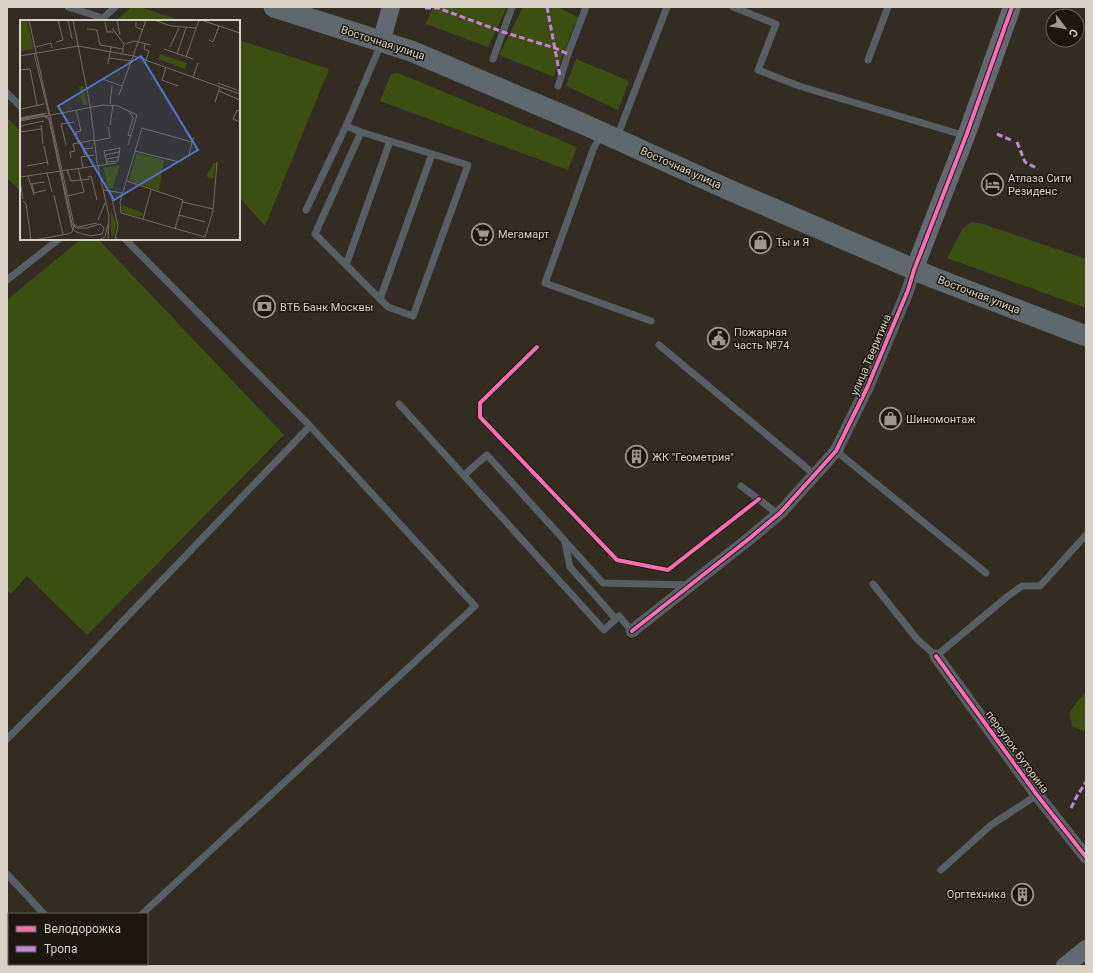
<svg xmlns="http://www.w3.org/2000/svg" width="1093" height="973" font-family="Roboto,sans-serif">
	<rect width="100%" height="100%" fill="#322c22"/>
	<!-- green -->
	<path fill="#3c4f10" d="M 131,7 L 140,7 L 182,21 L 116,21 Z
		M 433,7 L 507,7 L 488,47 L 426,24 Z
		M 523,7 L 557,7 L 578,17 L 554,77 L 499,55 Z
		M 239,40 L 329,69 L 265,226 L 239,197 Z
		M 576,59 L 629,81 L 618,110 L 566,86 Z
		M 398,73 L 577,147 L 568,170 L 380,101 L 391,74 Z
		M 7,118 L 21,132 L 21,192 L 7,178 Z
		M 972,222 L 983,224 L 1086,259 L 1086,308 L 947,258 L 963,228 Z
		M 81,239 L 98,239 L 284,435 L 87,635 L 27,576 L 11,594 L 7,590 L 7,300 Z
		M 1086,691 L 1086,732 L 1072,726 L 1070,717 L 1070,711 Z"/>
	<g fill="none" stroke-linecap="round" stroke-linejoin="round">
		<!-- lane -->
		<path stroke="#585f64" stroke-width="7" d="M 68,7 L 103,18
			M 733,7 L 776,24 L 758,70 L 799,86 L 966,136
			M 100,21 L 115,7
			M 493,59 L 512,7
			M 868,60 L 888,7
			M 558,86 L 568,54 L 586,7
			M 7,93 L 21,107
			M 346,126 L 361,132 L 468,165 L 413,316 L 388,307 L 315,234 L 361,132
			M 601,134 L 593,150 L 545,283 L 651,321
			M 617,137 L 667,7
			M 306,210 L 346,126 L 381,44
			M 125,239 L 310,426 L 475,606 L 142,914
			M 346,265 L 390,141
			M 7,280 L 59,239
			M 380,299 L 432,154
			M 659,345 L 815,475
			M 399,404 L 604,630 L 619,616 L 632,631
			M 836,451 L 986,573
			M 464,475 L 487,455 L 603,583 L 689,585
			M 741,486 L 778,514
			M 565,542 L 570,567 L 616,619
			M 873,584 L 917,639 L 936,656 L 1008,596 L 1022,586 L 1040,586 L 1086,535
			M 7,739 L 76,670 L 310,426
			M 941,870 L 991,825 L 1037,795
			M 7,874 L 44,914
			M 90,964 L 92,966"/>
		<!-- street -->
		<path stroke="#585f64" stroke-width="13" d="M 632,631 L 750,538 L 781,512 L 836,451 L 867,388 L 908,290 L 914,270
			M 936,656 L 1037,795 L 1086,857"/>
		<!-- secondary -->
		<path stroke="#616a70" stroke-width="18" d="M 381,42 L 391,7
			M 914,270 L 966,136 L 1012,7
			M 1065,966 L 1086,949"/>
		<!-- primary -->
		<path stroke="#5f686d" stroke-width="21" d="M 274,7 L 411,51 L 581,123 L 727,189 L 897,262 L 934,278 L 1086,336"/>
		<!-- quiet -->
		<path stroke="#c483df" stroke-width="3" stroke-dasharray="6 3" stroke-linecap="butt" d="M 547,7 L 560,76
			M 425,8 L 438,8 L 503,32 L 555,48 L 568,54
			M 997,134 L 1011,140
			M 1017,142 L 1025,162 L 1038,169
			M 1071,808 L 1077,796 L 1086,782"/>
		<defs>
			<path id="cycleway" d="M 537,347 L 480,403 L 480,417 L 617,560 L 668,570 L 759,499
				M 632,631 L 750,538 L 781,512 L 836,451 L 867,388 L 908,290 L 914,270 L 966,136 L 1012,7
				M 936,656 L 1037,795 L 1086,857"/>
		</defs>
		<!-- cycleway casing -->
		<use href="#cycleway" stroke="#1b170f" stroke-width="6"/>
		<!-- cycleway -->
		<use href="#cycleway" stroke="#f96db3" stroke-width="4"/>
	</g>
	<!-- icons -->
	<defs>
		<symbol id="hotel-ring" viewBox="-11 -11 22 22"><circle r="9.5" fill="#1b170f" stroke="#9d978d" stroke-width="1.5"/><path d="M-6-4.5h1.5V1H6V5H4.5V3h-9V5H-6ZM-4 0a1.8 1.8 0 1 1 3.6 0ZM.5 0V-2.5h3Q6-2.5 6 0Z" fill="#9d978d"/></symbol>
		<symbol id="supermarket-ring" viewBox="-11 -11 22 22"><circle r="9.5" fill="#1b170f" stroke="#9d978d" stroke-width="1.5"/><path d="M-6-5.5h2.5l.6 2H6L4.5 2H-2.5L-4.4-4H-6ZM-1.5 3.2a1.3 1.3 0 1 0 .1 0ZM3 3.2a1.3 1.3 0 1 0 .1 0Z" fill="#9d978d"/></symbol>
		<symbol id="shop-ring" viewBox="-11 -11 22 22"><circle r="9.5" fill="#1b170f" stroke="#9d978d" stroke-width="1.5"/><path d="M-5-2.5h2.3a2.7 3.5 0 0 1 5.4 0H5L5.5 6h-11ZM-1.5-2.5h3a1.5 2.3 0 0 0-3 0Z" fill="#9d978d"/></symbol>
		<symbol id="bank-ring" viewBox="-11 -11 22 22"><circle r="9.5" fill="#1b170f" stroke="#9d978d" stroke-width="1.5"/><path d="M-6-4H6V4H-6ZM0-2.3a2.3 2.3 0 1 0 0 4.6a2.3 2.3 0 1 0 0-4.6Z" fill="#9d978d"/></symbol>
		<symbol id="civic-ring" viewBox="-11 -11 22 22"><circle r="9.5" fill="#1b170f" stroke="#9d978d" stroke-width="1.5"/><path d="M-.6-6.5H3V-4.5H.6V-3L4-1V1h2V6H-6V1h2V-1L-.6-3ZM-1.2 2.5V6h2.4V2.5Z" fill="#9d978d"/></symbol>
		<symbol id="building-ring" viewBox="-11 -11 22 22"><circle r="9.5" fill="#1b170f" stroke="#9d978d" stroke-width="1.5"/><path d="M-4-6H4V6H1V3H-1V6H-4ZM-2.5-4.3h1.7v1.8h-1.7ZM.8-4.3h1.7v1.8H.8ZM-2.5-1h1.7V.8h-1.7ZM.8-1h1.7V.8H.8Z" fill="#9d978d"/></symbol>
	</defs>
	<g fill-rule="evenodd">
		<use href="#hotel-ring" x="980" y="172" width="25" height="25"/>
		<use href="#supermarket-ring" x="470" y="222" width="25" height="25"/>
		<use href="#shop-ring" x="748" y="230" width="25" height="25"/>
		<use href="#bank-ring" x="252" y="294" width="25" height="25"/>
		<use href="#civic-ring" x="706" y="326" width="25" height="25"/>
		<use href="#shop-ring" x="878" y="406" width="25" height="25"/>
		<use href="#building-ring" x="624" y="444" width="25" height="25"/>
		<use href="#building-ring" x="1010" y="882" width="25" height="25"/>
	</g>
	<g text-anchor="middle" dominant-baseline="central" stroke-width="3" stroke-linejoin="round" paint-order="stroke">
		<!-- street labels -->
		<g font-size="11" fill="#d7d1c6" stroke="#1b170f">
			<text transform="translate(383 43) rotate(18)">Восточная улица</text>
			<text transform="translate(681 168) rotate(24)">Восточная улица</text>
			<text transform="translate(979 295) rotate(21)">Восточная улица</text>
			<text transform="translate(871 355) rotate(-67)">улица Тверитина</text>
			<text transform="translate(1017 752) rotate(54)">переулок Буторина</text>
		</g>
		<!-- poi labels -->
		<g font-size="11" fill="#d7d1c6" stroke="#1b170f" text-anchor="start">
			<text x="1008" y="178">Атлаза Сити<tspan x="1008" dy="13">Резиденс</tspan></text>
			<text x="498" y="234">Мегамарт</text>
			<text x="776" y="242">Ты и Я</text>
			<text x="280" y="307">ВТБ Банк Москвы</text>
			<text x="734" y="332">Пожарная<tspan x="734" dy="13">часть №74</tspan></text>
			<text x="906" y="419">Шиномонтаж</text>
			<text x="652" y="457">ЖК "Геометрия"</text>
			<text x="1006" y="894" text-anchor="end">Оргтехника</text>
		</g>
	</g>
	<!-- overview -->
	<g transform="translate(20 20)">
		<rect width="220" height="220" fill="#322c22"/>
		<path d="M 0,0 L 7,0 L 14,29 L 0,31 ZM 140,34 L 167,43 L 165,49 L 138,39 ZM 63,66 L 67,85 L 63,85 L 59,67 ZM 117,133 L 144,140 L 139,171 L 109,160 ZM 194,143 L 196,143 L 193,159 L 186,156 ZM 100,145 L 92,169 L 88,168 L 83,148 ZM 102,185 L 123,193 L 123,195 L 120,197 L 106,194 L 102,191 ZM 91,190 L 96,204 L 93,217 L 91,217 Z" fill="#3c4f10"/>
		<path fill="none" stroke="#746e64" stroke-width="1" d="M 9,0 L 54,205 L 52,212 L 48,214 L 14,220M 48,0 L 52,19M 53,0 L 70,85 L 77,142 L 89,196 L 88,220M 97,0 L 100,15M 134,0 L 151,6 L 176,8M 181,0 L 220,13M 85,2 L 87,12 L 93,12M 116,2 L 116,7 L 123,10M 92,8 L 104,24 L 102,34M 67,9 L 77,10 L 80,25 L 103,29M 189,20 L 193,22 L 199,6M 36,22 L 43,20 L 38,0M 119,22 L 131,25M 106,24 L 114,21 L 119,22M 125,24 L 124,29 L 129,31 L 126,40M 16,27 L 31,23 L 32,28M 150,27 L 159,8M 144,29 L 173,39M 14,33 L 29,95M 157,34 L 166,8M 0,36 L 58,26 L 114,36 L 220,74M 166,37 L 179,0M 89,38 L 112,41M 88,44 L 91,27M 146,47 L 142,60 L 158,66M 0,50 L 10,49 L 17,85M 173,57 L 178,43M 82,59 L 102,66M 198,63 L 220,71M 199,71 L 220,80M 99,75 L 126,0M 195,82 L 200,67M 90,84 L 92,66M 1,89 L 24,84M 56,90 L 61,111 L 56,112 L 58,123M 109,91 L 113,98 L 108,115 L 111,116M 220,92 L 217,90 L 213,99 L 220,102M 0,98 L 27,93M 0,99 L 23,94 L 29,98 L 30,102 L 52,204 L 56,208 L 67,208 L 80,204 L 84,208 L 82,214 L 70,216 L 56,212 L 52,208 L 29,99 L 22,95 L 0,100M 0,101 L 83,85 L 98,86 L 117,95 L 108,125M 21,105 L 23,124M 90,105 L 93,85M 0,106 L 24,101M 0,112 L 21,109M 174,117 L 172,122 L 122,108 L 100,182 L 101,193 L 185,217 L 193,191 L 197,142M 74,121 L 90,118 L 88,107M 46,125 L 41,104 L 54,102M 24,126 L 28,145M 115,131 L 159,142M 85,135 L 99,132M 169,135 L 172,122M 65,136 L 63,129 L 73,128M 51,138 L 50,132 L 55,131 L 53,124 L 74,120M 86,139 L 98,137M 87,142 L 98,141 L 100,128 L 84,131 L 87,144M 7,146 L 28,142M 63,148 L 61,137 L 74,135M 47,150 L 51,161 L 70,159M 27,153 L 32,172M 8,156 L 14,175M 0,157 L 96,143M 68,157 L 71,156 L 77,180M 0,160 L 3,179M 107,161 L 163,180 L 155,209M 11,164 L 24,162M 12,164 L 14,173 L 26,170M 84,170 L 102,173M 90,170 L 98,206 L 95,218 L 99,220M 34,175 L 43,215M 48,176 L 64,172 L 58,148M 3,181 L 6,184 L 11,220M 163,182 L 193,189M 159,195 L 185,202M 123,199 L 131,170M 78,200 L 85,183M 54,205 L 58,207 L 77,203M 79,220 L 85,217 L 88,204"/>
		<path fill="#5575d3" fill-opacity="0.15" stroke="#5575d3" stroke-width="2" d="M 121,36 L 178,130 L 94,180 L 38,86 Z"/>
		<rect width="220" height="220" fill="none" stroke="#d7d1c6" stroke-width="2"/>
	</g>
	<!-- border -->
	<rect width="1093" height="973" fill="none" stroke="#d7d1c6" stroke-width="16"/>
	<!-- legend -->
	<rect x="8" y="913" width="140" height="52" fill="#1b170f" stroke="#666158"/>
	<rect x="16" y="926" width="20" height="6" fill="#f96db3" stroke="#666158"/>
	<text x="44" y="933" font-size="12" fill="#d7d1c6">Велодорожка</text>
	<rect x="16" y="946" width="20" height="6" fill="#c483df" stroke="#666158"/>
	<text x="44" y="953" font-size="12" fill="#d7d1c6">Тропа</text>
	<!-- north arrow -->
	<g transform="translate(1065 28) rotate(121)"><circle r="19" fill="#1b170f" stroke="#666158"/>
	<path d="M0-3L7 15L0 10L-7 15Z" fill="#9d978d"/>
	<text y="-6" font-size="11" font-weight="bold" text-anchor="middle" fill="#d7d1c6">С</text>
	</g>
</svg>
